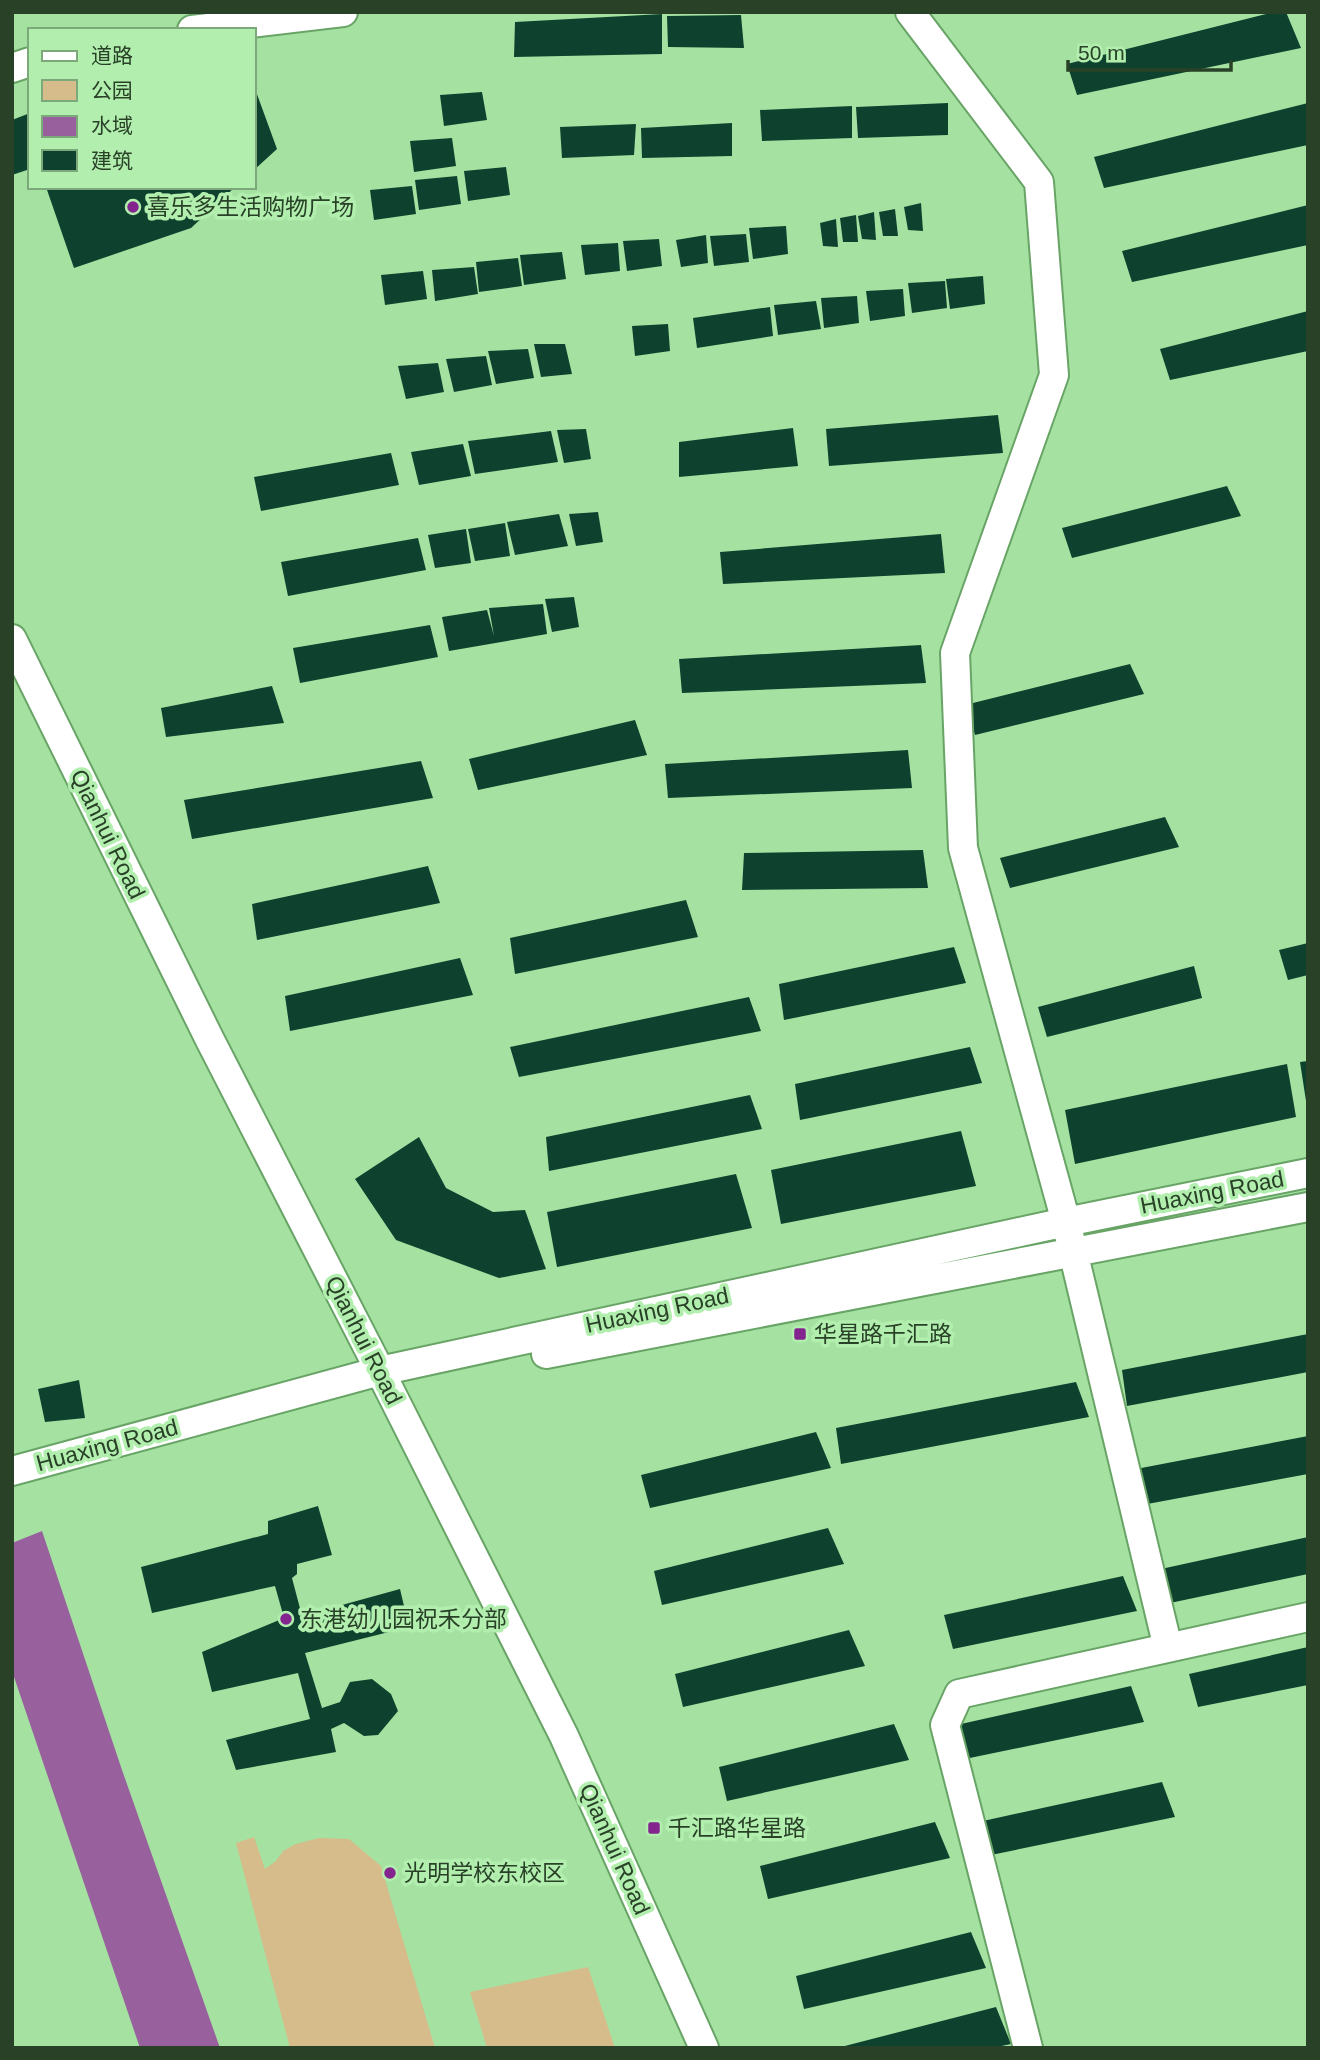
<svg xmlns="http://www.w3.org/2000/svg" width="1320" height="2060" font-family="Helvetica,'Noto Sans SC',sans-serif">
	<rect width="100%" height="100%" fill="#a5e2a2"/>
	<!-- green -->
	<path fill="#d6bc8a" d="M 254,1837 L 265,1869 L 276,1861 L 283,1851 L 296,1844 L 319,1838 L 349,1839 L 381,1866 L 435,2048 L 290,2048 L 236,1843 Z
		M 588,1967 L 615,2048 L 487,2048 L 470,1992 Z"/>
	<!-- water -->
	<path fill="#98619d" d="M 42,1531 L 122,1770 L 220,2048 L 140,2048 L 12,1671 L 12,1543 Z"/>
	<!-- building -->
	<path fill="#0e422e" d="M 1274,12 L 1286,12 L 1301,48 L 1077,95 L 1067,64 Z
		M 662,14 L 662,54 L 514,57 L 515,22 Z
		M 741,15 L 744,48 L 668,47 L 667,16 Z
		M 254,86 L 277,149 L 254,170 Z
		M 482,92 L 487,120 L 444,126 L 440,95 Z
		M 948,103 L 948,135 L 858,138 L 856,107 Z
		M 1308,103 L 1308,145 L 1104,188 L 1094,157 Z
		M 852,106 L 852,138 L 762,141 L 760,110 Z
		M 30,113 L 30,169 L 12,175 L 12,120 Z
		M 732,123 L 732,156 L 642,158 L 641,128 Z
		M 636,124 L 634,155 L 562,158 L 560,127 Z
		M 452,138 L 456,166 L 414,172 L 410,141 Z
		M 506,167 L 510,195 L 468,201 L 464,171 Z
		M 457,176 L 461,204 L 419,210 L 415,180 Z
		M 412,186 L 416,214 L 374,220 L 370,190 Z
		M 46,187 L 235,187 L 191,228 L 74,268 Z
		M 921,203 L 923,231 L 908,230 L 904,207 Z
		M 1308,205 L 1308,245 L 1132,282 L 1122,251 Z
		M 895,209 L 898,236 L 883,236 L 879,212 Z
		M 874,212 L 876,240 L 862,239 L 858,216 Z
		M 856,215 L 858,242 L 843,242 L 840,218 Z
		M 836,219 L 838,247 L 823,246 L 820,223 Z
		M 786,226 L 788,254 L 753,259 L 749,228 Z
		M 746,234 L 749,262 L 714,266 L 710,236 Z
		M 706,235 L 708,263 L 681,267 L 676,240 Z
		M 659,239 L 662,266 L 627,271 L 623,241 Z
		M 618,243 L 620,271 L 585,275 L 581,245 Z
		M 562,252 L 566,279 L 524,285 L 520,255 Z
		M 518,258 L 522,286 L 479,292 L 476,262 Z
		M 474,267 L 478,294 L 435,301 L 432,270 Z
		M 423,271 L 427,299 L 385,305 L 381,275 Z
		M 983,276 L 985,304 L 950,309 L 946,279 Z
		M 945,281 L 947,308 L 912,313 L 908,283 Z
		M 903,289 L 905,316 L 870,321 L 866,291 Z
		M 857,296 L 859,323 L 824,328 L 821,298 Z
		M 816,301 L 821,329 L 778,335 L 774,305 Z
		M 770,307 L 773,336 L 697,348 L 693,318 Z
		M 1308,311 L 1308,351 L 1170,380 L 1160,349 Z
		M 668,324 L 670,351 L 635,356 L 632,326 Z
		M 534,344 L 565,344 L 572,374 L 541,377 Z
		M 528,349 L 534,378 L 496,384 L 488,351 Z
		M 486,356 L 492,385 L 454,392 L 446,359 Z
		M 438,363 L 444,392 L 406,399 L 398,366 Z
		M 998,415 L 1003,453 L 829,466 L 826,429 Z
		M 793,428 L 798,466 L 679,477 L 679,442 Z
		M 586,429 L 591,459 L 564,463 L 557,430 Z
		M 551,431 L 558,462 L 475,474 L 468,441 Z
		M 463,444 L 471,476 L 419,485 L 411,452 Z
		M 391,453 L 399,485 L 261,511 L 254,477 Z
		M 1227,486 L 1241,516 L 1072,558 L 1062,528 Z
		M 598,512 L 603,542 L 576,546 L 569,514 Z
		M 559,514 L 568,546 L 515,555 L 507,522 Z
		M 505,523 L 510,556 L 475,561 L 468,529 Z
		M 466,529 L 471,563 L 435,568 L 428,535 Z
		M 941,534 L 945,573 L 723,584 L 720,552 Z
		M 418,538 L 426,570 L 288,596 L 281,562 Z
		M 574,597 L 579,627 L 552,632 L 545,599 Z
		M 543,604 L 547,634 L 449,651 L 442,617 L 487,610 L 494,636 L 489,608 Z
		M 430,625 L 438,657 L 300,683 L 293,648 Z
		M 921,645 L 926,683 L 682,693 L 679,659 Z
		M 1130,664 L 1144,694 L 975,735 L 965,705 Z
		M 272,686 L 284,723 L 166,737 L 161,708 Z
		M 635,720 L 647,755 L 478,790 L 469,759 Z
		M 908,750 L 912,788 L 668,798 L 665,764 Z
		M 421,761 L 433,798 L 192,839 L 184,800 Z
		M 1165,817 L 1179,847 L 1010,888 L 1000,858 Z
		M 923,850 L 928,888 L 742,890 L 744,853 Z
		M 428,866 L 440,903 L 257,940 L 252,904 Z
		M 686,900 L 698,937 L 515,974 L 510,938 Z
		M 1308,943 L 1308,975 L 1288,980 L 1279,950 Z
		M 954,947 L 966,983 L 784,1020 L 779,984 Z
		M 460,958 L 473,995 L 290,1031 L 285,996 Z
		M 1194,966 L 1202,998 L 1047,1037 L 1038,1007 Z
		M 749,997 L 761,1031 L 519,1077 L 510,1047 Z
		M 970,1047 L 982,1083 L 800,1120 L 795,1084 Z
		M 1308,1061 L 1308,1100 L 1306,1101 L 1300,1062 Z
		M 1287,1064 L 1296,1117 L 1075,1164 L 1065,1110 Z
		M 750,1095 L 762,1129 L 549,1171 L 546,1137 Z
		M 961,1131 L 976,1186 L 781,1224 L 771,1170 Z
		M 419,1137 L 446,1188 L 493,1212 L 525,1210 L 546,1269 L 499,1278 L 396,1240 L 355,1179 Z
		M 736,1174 L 752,1228 L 557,1267 L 547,1212 Z
		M 1308,1334 L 1308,1372 L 1127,1406 L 1122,1370 Z
		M 79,1380 L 85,1418 L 45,1422 L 38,1389 Z
		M 1076,1382 L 1089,1417 L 841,1464 L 836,1428 Z
		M 816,1432 L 831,1468 L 650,1508 L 641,1475 Z
		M 1308,1436 L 1308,1474 L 1142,1505 L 1136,1469 Z
		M 318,1506 L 332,1555 L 297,1564 L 297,1574 L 292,1578 L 302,1616 L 400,1589 L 409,1627 L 305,1653 L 322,1708 L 340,1702 L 350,1682 L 372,1679 L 391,1694 L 398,1711 L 378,1735 L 364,1736 L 344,1723 L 331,1729 L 336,1752 L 236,1770 L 226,1740 L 310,1719 L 298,1673 L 212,1692 L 202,1652 L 284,1618 L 275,1586 L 152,1613 L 141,1567 L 268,1534 L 268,1521 Z
		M 828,1528 L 844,1564 L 662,1605 L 654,1571 Z
		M 1308,1537 L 1308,1574 L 1170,1603 L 1161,1569 Z
		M 1123,1576 L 1137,1611 L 953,1649 L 944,1615 Z
		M 849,1630 L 865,1666 L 683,1707 L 675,1674 Z
		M 1308,1647 L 1308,1685 L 1198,1707 L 1189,1674 Z
		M 1131,1686 L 1144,1722 L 960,1760 L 952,1726 Z
		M 894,1724 L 909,1760 L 727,1801 L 719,1767 Z
		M 1162,1782 L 1175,1817 L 991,1855 L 983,1821 Z
		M 935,1822 L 950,1858 L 768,1899 L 760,1866 Z
		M 971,1932 L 986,1968 L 804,2009 L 796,1976 Z
		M 996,2007 L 1011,2044 L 992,2048 L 837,2048 Z"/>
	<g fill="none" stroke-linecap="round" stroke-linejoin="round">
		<defs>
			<path id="minor" d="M 910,12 L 1039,182 L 1054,375 L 955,653 L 963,848 L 1066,1222 L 1168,1648
				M 192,30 L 343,12
				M 12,68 L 30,62
				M 12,639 L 210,1040 L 380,1371 L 564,1736 L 704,2048
				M 546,1354 L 1308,1207
				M 12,1471 L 380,1371 L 1066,1222 L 1308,1173
				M 1028,2048 L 945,1725 L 959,1694 L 1308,1617"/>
		</defs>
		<!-- minor casing -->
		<use href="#minor" stroke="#69a467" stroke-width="32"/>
		<!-- minor -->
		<use href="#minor" stroke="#fff" stroke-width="28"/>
	</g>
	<!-- markers -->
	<g fill="#84248e" stroke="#b2efaf" stroke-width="2.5">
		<circle cx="133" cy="207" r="7"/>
		<rect x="793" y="1327" width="14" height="14" rx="3.5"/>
		<circle cx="286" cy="1619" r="7"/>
		<rect x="647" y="1821" width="14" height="14" rx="3.5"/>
		<circle cx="390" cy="1873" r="7"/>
	</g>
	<g text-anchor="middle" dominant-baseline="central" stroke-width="7" stroke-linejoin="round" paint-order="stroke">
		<!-- poi labels -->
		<g font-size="23" fill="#284127" stroke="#b2efaf" text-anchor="start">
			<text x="147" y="207">喜乐多生活购物广场</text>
			<text x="814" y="1334">华星路千汇路</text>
			<text x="300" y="1619">东港幼儿园祝禾分部</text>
			<text x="668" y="1828">千汇路华星路</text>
			<text x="404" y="1873">光明学校东校区</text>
		</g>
		<!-- street labels -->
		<g font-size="23" fill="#284127" stroke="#b2efaf">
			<text transform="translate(108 834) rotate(64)">Qianhui Road</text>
			<text transform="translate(1212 1192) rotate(-11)">Huaxing Road</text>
			<text transform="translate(657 1310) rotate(-12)">Huaxing Road</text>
			<text transform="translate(364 1340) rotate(63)">Qianhui Road</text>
			<text transform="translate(107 1445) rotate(-15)">Huaxing Road</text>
			<text transform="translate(615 1849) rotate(66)">Qianhui Road</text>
		</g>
	</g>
	<!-- border -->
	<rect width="1320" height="2060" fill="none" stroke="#284127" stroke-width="28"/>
	<!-- legend -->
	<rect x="28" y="28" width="228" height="161" fill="#b2efaf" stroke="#7ba979" stroke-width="2"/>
	<rect x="42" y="51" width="35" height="10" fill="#ffffff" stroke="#7ba979" stroke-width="2"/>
	<text x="91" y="63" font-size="21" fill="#284127">道路</text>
	<rect x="42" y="80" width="35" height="21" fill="#d6bc8a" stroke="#7ba979" stroke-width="2"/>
	<text x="91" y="98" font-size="21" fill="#284127">公园</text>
	<rect x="42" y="116" width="35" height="21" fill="#98619d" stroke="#7ba979" stroke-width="2"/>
	<text x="91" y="133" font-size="21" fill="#284127">水域</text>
	<rect x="42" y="150" width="35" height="21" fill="#0e422e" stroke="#7ba979" stroke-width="2"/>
	<text x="91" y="168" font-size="21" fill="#284127">建筑</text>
	<!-- scale -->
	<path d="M1068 60v10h163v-10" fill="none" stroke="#284127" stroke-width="3.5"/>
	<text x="1078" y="60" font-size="21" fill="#284127" stroke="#b2efaf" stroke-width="5" paint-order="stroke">50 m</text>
</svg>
